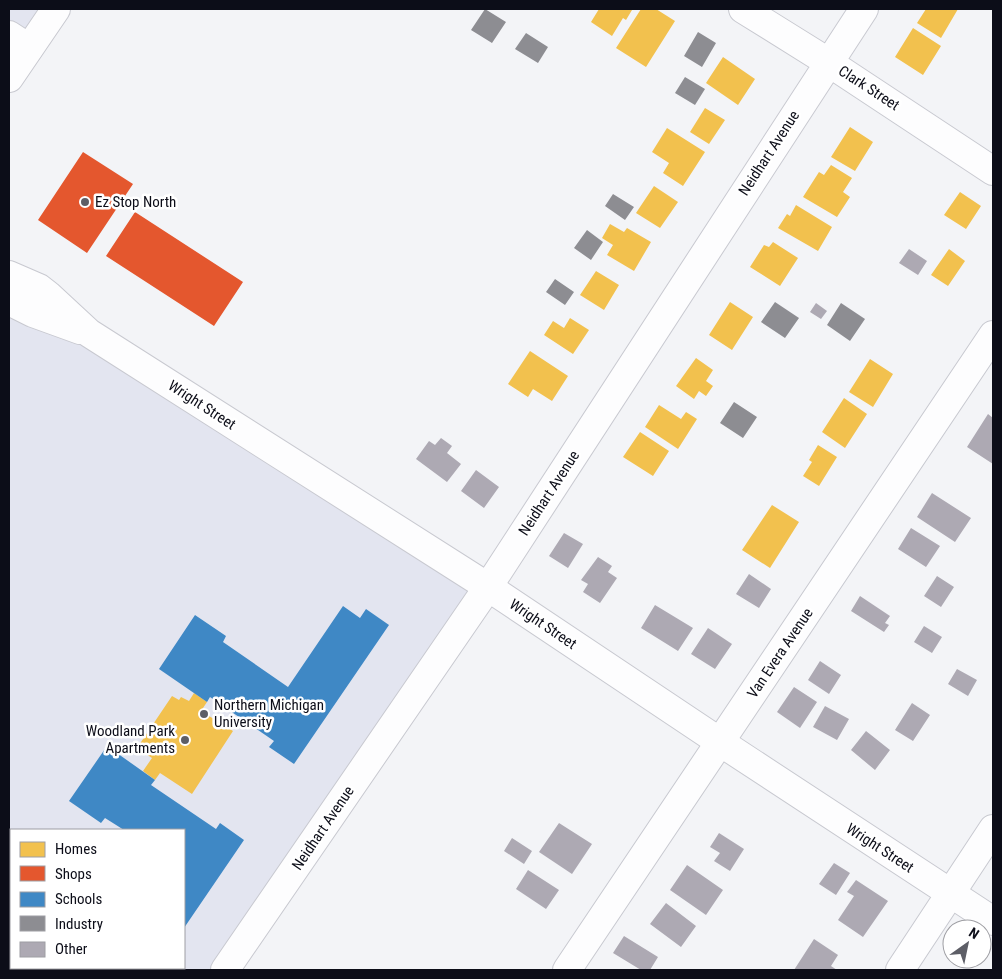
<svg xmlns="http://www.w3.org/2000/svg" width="1002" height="979" font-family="'Roboto Condensed',sans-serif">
	<rect width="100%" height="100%" fill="#f3f4f7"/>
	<!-- built -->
	<path fill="#e3e5f0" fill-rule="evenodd" d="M 9,9 L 63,9 L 9,91 Z
		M 9,286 L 476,597 L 230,970 L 9,970 ZM 11,830 L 184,830 L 184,968 L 11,968 Z"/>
	<!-- homes -->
	<path fill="#f2c14e" d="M 599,9 L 630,9 L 632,10 L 626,20 L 623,18 L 612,36 L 591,22 Z
		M 641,9 L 656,9 L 675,21 L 646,67 L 616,48 Z
		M 926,9 L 958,9 L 941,38 L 917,23 Z
		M 913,28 L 941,46 L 923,75 L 895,57 Z
		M 723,57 L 755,79 L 738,105 L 706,83 Z
		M 705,108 L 725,120 L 709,144 L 690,132 Z
		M 850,127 L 873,142 L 855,171 L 831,157 Z
		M 667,128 L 705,152 L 683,186 L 663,173 L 669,163 L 652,152 Z
		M 831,165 L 852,178 L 843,192 L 850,197 L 837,217 L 803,197 L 819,172 L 824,175 Z
		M 654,186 L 678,202 L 660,228 L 636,213 Z
		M 960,192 L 981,206 L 966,229 L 944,215 Z
		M 796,205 L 832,227 L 818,251 L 778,228 L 787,214 L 790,216 Z
		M 610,224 L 624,232 L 627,228 L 651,242 L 634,271 L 607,255 L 613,245 L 602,238 Z
		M 773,242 L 798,258 L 780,286 L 750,267 L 764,245 L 769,247 Z
		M 949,249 L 965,261 L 948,286 L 931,275 Z
		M 596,271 L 619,285 L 604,310 L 580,295 Z
		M 730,302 L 753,317 L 732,350 L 709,335 Z
		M 570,318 L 589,330 L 573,354 L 544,335 L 553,321 L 564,328 Z
		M 530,351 L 568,376 L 552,401 L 533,389 L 528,397 L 508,384 Z
		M 696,358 L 713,370 L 706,381 L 713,386 L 706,396 L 699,391 L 694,399 L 676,386 Z
		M 870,359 L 893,374 L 873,407 L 849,392 Z
		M 844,398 L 867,414 L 845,448 L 822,432 Z
		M 659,405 L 681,419 L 686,412 L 697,419 L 678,449 L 645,427 Z
		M 640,432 L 669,451 L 653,476 L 623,457 Z
		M 818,445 L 837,457 L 819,486 L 803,476 L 812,462 L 809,460 Z
		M 772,505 L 799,522 L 770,568 L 742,550 Z
		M 194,693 L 207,702 L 201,711 L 233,731 L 192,794 L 160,773 L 155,780 L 143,771 L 152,758 L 137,748 L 172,696 L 179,700 L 181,697 L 189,701 Z"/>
	<!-- shops -->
	<path fill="#e4572e" d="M 83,152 L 133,184 L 87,253 L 38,220 Z
		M 135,212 L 243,282 L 214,326 L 106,256 Z"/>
	<!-- schools -->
	<path fill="#3f88c5" d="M 343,606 L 360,618 L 366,609 L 389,625 L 294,764 L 269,747 L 274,741 L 210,697 L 207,702 L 159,669 L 195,615 L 226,636 L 223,642 L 288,687 Z
		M 107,746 L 155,780 L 151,785 L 216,829 L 220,823 L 244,840 L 184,928 L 184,830 L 124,830 L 105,818 L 101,823 L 69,801 Z"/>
	<!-- industry -->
	<path fill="#8d8d92" d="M 485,9 L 506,22 L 492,43 L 471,30 Z
		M 698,32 L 716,43 L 702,67 L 684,56 Z
		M 526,33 L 548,47 L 538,63 L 515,49 Z
		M 685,77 L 705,89 L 695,105 L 675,93 Z
		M 613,194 L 634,207 L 625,220 L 605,206 Z
		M 587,230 L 603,242 L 591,260 L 574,248 Z
		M 555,279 L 574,292 L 565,305 L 546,292 Z
		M 775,302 L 799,318 L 785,338 L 761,322 Z
		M 841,303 L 865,319 L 850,341 L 827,325 Z
		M 734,402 L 757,417 L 743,438 L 720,423 Z"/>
	<!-- building -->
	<path fill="#ada9b3" d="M 909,249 L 927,261 L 918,275 L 899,263 Z
		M 816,303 L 827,311 L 821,319 L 810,312 Z
		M 988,414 L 993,418 L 993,464 L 967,447 Z
		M 441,438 L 452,446 L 447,453 L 461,464 L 447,482 L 416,459 L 429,441 L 435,445 Z
		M 476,470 L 499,487 L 484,508 L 461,491 Z
		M 932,493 L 971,518 L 955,542 L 917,517 Z
		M 911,528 L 940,546 L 926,567 L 898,549 Z
		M 564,533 L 583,544 L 568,568 L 549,556 Z
		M 598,557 L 612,566 L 608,572 L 617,578 L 600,603 L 583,592 L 588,584 L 581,580 Z
		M 749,574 L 771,589 L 759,608 L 736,594 Z
		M 937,576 L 954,587 L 941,607 L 924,596 Z
		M 860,596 L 890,616 L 885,623 L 889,625 L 884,632 L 851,611 Z
		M 655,605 L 693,628 L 678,651 L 641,628 Z
		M 924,626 L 942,637 L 932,653 L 914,642 Z
		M 708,628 L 732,644 L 715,669 L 691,654 Z
		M 820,661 L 841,675 L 829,694 L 808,680 Z
		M 957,669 L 977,680 L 968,696 L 948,684 Z
		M 794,687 L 817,702 L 800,728 L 777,712 Z
		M 912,703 L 930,715 L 913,741 L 895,730 Z
		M 825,706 L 849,719 L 837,740 L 813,727 Z
		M 866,731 L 890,750 L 875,770 L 851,750 Z
		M 559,823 L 592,844 L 572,874 L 539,852 Z
		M 719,833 L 744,849 L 730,871 L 714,861 L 720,853 L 710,847 Z
		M 512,838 L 532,851 L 524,864 L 504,851 Z
		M 834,863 L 850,873 L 836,895 L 819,884 Z
		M 687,865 L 723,890 L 706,915 L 670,890 Z
		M 528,870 L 559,890 L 546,909 L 516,889 Z
		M 856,880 L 888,901 L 863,937 L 838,920 L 854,896 L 847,892 Z
		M 666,903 L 696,926 L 681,947 L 650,924 Z
		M 624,936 L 658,957 L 650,970 L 641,970 L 613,953 Z
		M 814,939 L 838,955 L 831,966 L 837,970 L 794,970 Z"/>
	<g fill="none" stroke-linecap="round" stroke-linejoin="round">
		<defs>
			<path id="minor" d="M 743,9 L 828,62 L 993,171
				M 9,35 L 29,48
				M 225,970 L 488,587 L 864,9
				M 567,970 L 993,335
				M 900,970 L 993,829"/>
			<path id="major" d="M 9,78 L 56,9
				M 9,275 L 39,288 L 48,295 L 89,333 L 488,587 L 720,742 L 993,921
				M 9,301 L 33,313 L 80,330"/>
		</defs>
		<!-- minor casing -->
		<use href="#minor" stroke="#c8c9d0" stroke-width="30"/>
		<!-- major casing -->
		<use href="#major" stroke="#c8c9d0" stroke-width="30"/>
		<!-- minor -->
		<use href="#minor" stroke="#fdfdfe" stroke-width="28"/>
		<!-- major -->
		<use href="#major" stroke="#fdfdfe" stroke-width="28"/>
	</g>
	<!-- markers -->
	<g fill="#5d5e66" stroke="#fff" stroke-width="2">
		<circle cx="85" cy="202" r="5"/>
		<circle cx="204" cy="714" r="5"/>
		<circle cx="185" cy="740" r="5"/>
	</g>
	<g text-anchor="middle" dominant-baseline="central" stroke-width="5" stroke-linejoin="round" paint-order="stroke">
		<!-- street labels -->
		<g font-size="15" fill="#0c0d18" stroke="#fff">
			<text transform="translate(869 88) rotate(33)">Clark Street</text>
			<text transform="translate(769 153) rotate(-57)">Neidhart Avenue</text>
			<text transform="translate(202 405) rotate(33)">Wright Street</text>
			<text transform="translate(549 493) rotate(-57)">Neidhart Avenue</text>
			<text transform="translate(543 624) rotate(34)">Wright Street</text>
			<text transform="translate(780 653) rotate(-56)">Van Evera Avenue</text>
			<text transform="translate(323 828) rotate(-56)">Neidhart Avenue</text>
			<text transform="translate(880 848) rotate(33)">Wright Street</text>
		</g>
		<!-- poi labels -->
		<g font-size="15" fill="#0c0d18" stroke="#fff" text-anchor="start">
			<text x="95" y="202">Ez Stop North</text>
			<text x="214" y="705">Northern Michigan<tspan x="214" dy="17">University</tspan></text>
			<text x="175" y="731" text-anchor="end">Woodland Park<tspan x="175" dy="17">Apartments</tspan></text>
		</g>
	</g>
	<!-- border -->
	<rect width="1002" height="979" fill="none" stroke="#0c0d18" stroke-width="20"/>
	<!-- legend -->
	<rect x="10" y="829" width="175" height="140" fill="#ffffff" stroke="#9e9ea3"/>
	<rect x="20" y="842" width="25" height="15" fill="#f2c14e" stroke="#9e9ea3"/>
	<text x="55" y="854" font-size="15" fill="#0c0d18">Homes</text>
	<rect x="20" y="866" width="25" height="15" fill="#e4572e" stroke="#9e9ea3"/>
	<text x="55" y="879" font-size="15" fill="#0c0d18">Shops</text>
	<rect x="20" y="892" width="25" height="15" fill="#3f88c5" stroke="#9e9ea3"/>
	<text x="55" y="904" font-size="15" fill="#0c0d18">Schools</text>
	<rect x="20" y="916" width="25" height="15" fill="#8d8d92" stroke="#9e9ea3"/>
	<text x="55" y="929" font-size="15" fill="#0c0d18">Industry</text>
	<rect x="20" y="942" width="25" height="15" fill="#ada9b3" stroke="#9e9ea3"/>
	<text x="55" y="954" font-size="15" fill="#0c0d18">Other</text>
	<!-- north arrow -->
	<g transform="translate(967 944) rotate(33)"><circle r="24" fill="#ffffff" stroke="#9e9ea3"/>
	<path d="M0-4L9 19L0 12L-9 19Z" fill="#5d5e66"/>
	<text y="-8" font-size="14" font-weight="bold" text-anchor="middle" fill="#0c0d18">N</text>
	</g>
</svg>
